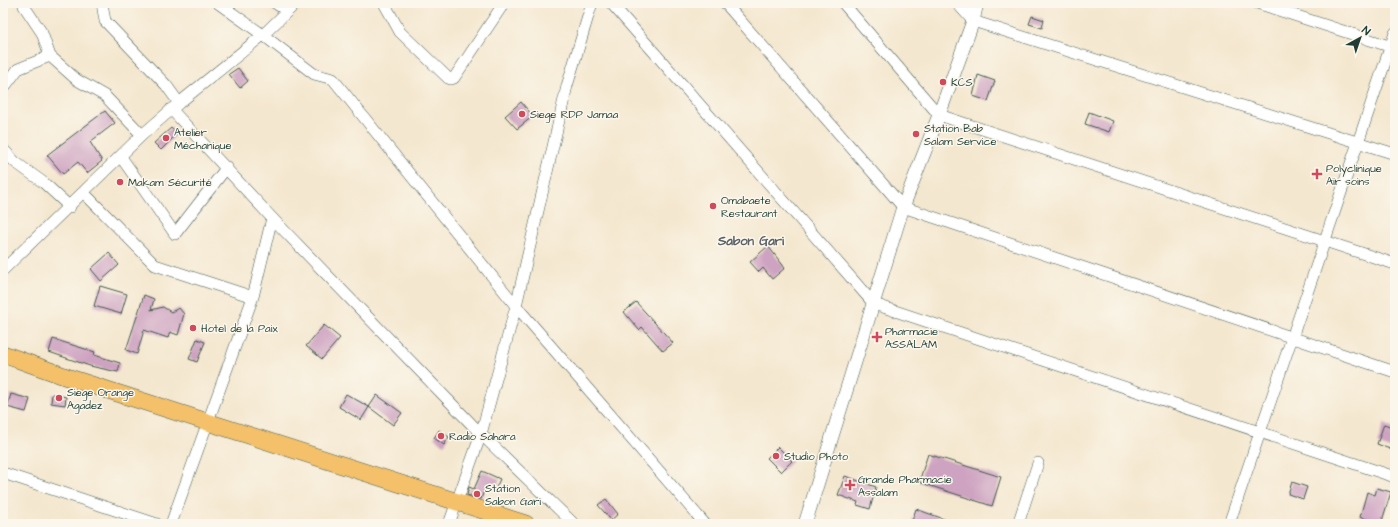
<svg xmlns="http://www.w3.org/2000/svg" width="1398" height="527" font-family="'Architects Daughter',sans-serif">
	<rect width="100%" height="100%" fill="#fbf7ec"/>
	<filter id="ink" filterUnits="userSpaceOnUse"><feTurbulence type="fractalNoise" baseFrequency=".025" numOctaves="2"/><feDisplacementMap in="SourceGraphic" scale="8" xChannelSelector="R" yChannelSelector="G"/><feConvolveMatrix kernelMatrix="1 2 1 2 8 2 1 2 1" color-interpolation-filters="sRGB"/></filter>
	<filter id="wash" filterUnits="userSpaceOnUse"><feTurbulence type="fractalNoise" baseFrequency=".012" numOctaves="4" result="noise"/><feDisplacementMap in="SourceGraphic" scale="16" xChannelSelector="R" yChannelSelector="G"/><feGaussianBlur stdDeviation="0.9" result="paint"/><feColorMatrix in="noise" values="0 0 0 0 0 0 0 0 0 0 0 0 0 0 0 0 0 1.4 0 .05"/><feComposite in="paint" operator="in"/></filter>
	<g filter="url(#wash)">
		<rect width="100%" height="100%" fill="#f4e7cf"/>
		<g id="blocks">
			<!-- building -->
			<path fill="#cea3c1" d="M 1032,16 L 1044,20 L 1042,28 L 1029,24 Z
				M 238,68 L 248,81 L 240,88 L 229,74 Z
				M 978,75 L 995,81 L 988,101 L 973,96 Z
				M 521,102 L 533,116 L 517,129 L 505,116 Z
				M 105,111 L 115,123 L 90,142 L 102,161 L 87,173 L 78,162 L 63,174 L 47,155 Z
				M 1089,112 L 1113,121 L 1109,132 L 1085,124 Z
				M 171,128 L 177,134 L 161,150 L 154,143 Z
				M 768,246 L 785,268 L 772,279 L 763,268 L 759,272 L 750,262 Z
				M 109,253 L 119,265 L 101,281 L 91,269 Z
				M 100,286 L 127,294 L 121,314 L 94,306 Z
				M 144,295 L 154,299 L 151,310 L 163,307 L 171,312 L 179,308 L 184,314 L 178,335 L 170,332 L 168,338 L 144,330 L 137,354 L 126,350 Z
				M 636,302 L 673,343 L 663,351 L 642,327 L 639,330 L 624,312 Z
				M 324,325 L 340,338 L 322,359 L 306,346 Z
				M 53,339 L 95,352 L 94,355 L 120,363 L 118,372 L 90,366 L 49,352 Z
				M 197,339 L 205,342 L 197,362 L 189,359 Z
				M 11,394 L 30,399 L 26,412 L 7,407 Z
				M 52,394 L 66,397 L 65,405 L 51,403 Z
				M 346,394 L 369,407 L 361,420 L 339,407 Z
				M 377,395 L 402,413 L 393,425 L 369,407 Z
				M 1384,424 L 1395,428 L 1395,451 L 1377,444 Z
				M 439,430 L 449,437 L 444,445 L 434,438 Z
				M 778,447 L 792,461 L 781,472 L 767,458 Z
				M 928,454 L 1001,477 L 992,506 L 919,482 Z
				M 482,471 L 500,479 L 495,490 L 486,486 L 481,499 L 467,495 L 469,487 L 474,489 Z
				M 845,476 L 876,487 L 870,509 L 857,505 L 858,502 L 838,495 Z
				M 1292,482 L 1307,487 L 1303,499 L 1288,494 Z
				M 1377,488 L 1391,492 L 1381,524 L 1360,517 L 1367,492 L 1375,495 Z
				M 606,499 L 618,514 L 611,520 L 598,505 Z
				M 916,509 L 955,523 L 954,524 L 911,524 Z"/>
		</g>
	</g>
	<g filter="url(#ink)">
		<use href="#blocks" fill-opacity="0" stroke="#3f564b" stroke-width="1"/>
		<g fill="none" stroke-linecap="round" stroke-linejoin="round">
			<defs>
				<path id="minor" d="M 24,3 L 24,6 L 42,33 L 50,56
					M 102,3 L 105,21 L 166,85 L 179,103
					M 218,3 L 263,35 L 314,74 L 333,79 L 516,306 L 705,524
					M 275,3 L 287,11
					M 384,3 L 400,32 L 448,78 L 451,79 L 454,78 L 504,3
					M 611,3 L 874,304 L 1395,477
					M 725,3 L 903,207 L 1395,372
					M 843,3 L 939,115 L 1395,264
					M 957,3 L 973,21 L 1395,154
					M 1257,3 L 1395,48
					M 3,89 L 18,69 L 50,56 L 77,80 L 105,96 L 142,135
					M 171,109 L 272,218 L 481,434 L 574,524
					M 3,149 L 15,162 L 44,183 L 70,207
					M 121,157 L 175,234 L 227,167
					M 84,193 L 155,265 L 253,297
					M 3,270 L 142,135 L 179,103 L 263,35 L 296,3
					M 3,473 L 157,524
					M 171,524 L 253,297 L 272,218
					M 449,524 L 481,434 L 516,306 L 567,86 L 592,3
					M 1018,524 L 1038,463
					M 1229,524 L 1395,33"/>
				<path id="tertiary" d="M 805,524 L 903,207 L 939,115 L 973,21 L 977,3"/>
				<path id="primary" d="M 3,354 L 67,377 L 526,524"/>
			</defs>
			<!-- minor casing -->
			<use href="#minor" stroke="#3f564b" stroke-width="12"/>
			<!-- tertiary casing -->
			<use href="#tertiary" stroke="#3f564b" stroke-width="14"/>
			<!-- primary casing -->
			<use href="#primary" stroke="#3f564b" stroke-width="18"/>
			<!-- minor -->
			<use href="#minor" stroke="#fff" stroke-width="11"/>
			<!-- tertiary -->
			<use href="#tertiary" stroke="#fff" stroke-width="13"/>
			<!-- primary -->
			<use href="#primary" stroke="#f4c16b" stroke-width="17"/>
		</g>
	</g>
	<!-- markers -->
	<g fill="#d1495b" stroke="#fbf7ec" stroke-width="1.5">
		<circle cx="943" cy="82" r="4"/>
		<circle cx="522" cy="114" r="4"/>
		<circle cx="916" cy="134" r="4"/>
		<circle cx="166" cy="138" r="4"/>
		<path d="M1315 168h4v4h4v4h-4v4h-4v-4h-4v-4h4z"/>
		<circle cx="120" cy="182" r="4"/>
		<circle cx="713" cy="206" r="4"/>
		<circle cx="193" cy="328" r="4"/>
		<path d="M875 331h4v4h4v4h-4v4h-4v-4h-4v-4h4z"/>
		<circle cx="59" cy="398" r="4"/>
		<circle cx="441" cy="436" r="4"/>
		<circle cx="776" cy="456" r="4"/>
		<path d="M848 479h4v4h4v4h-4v4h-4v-4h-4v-4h4z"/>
		<circle cx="477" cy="494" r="4"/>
	</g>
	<g text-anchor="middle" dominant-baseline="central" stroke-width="3" stroke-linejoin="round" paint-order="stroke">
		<!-- poi labels -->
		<g font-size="11" fill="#1f3d34" stroke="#fbf7ec" text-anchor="start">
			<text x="951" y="82">KCS</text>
			<text x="530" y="114">Siege RDP Jamaa</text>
			<text x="924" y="128">Station Bab<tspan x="924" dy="13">Salam Service</tspan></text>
			<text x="174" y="132">Atelier<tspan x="174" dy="13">Méchanique</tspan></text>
			<text x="1326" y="168">Polyclinique<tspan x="1326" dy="13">Aïr soins</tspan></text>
			<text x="128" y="182">Makam Sécurité</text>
			<text x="721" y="200">Omabaete<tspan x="721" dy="13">Restaurant</tspan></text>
			<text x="201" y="328">Hotel de la Paix</text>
			<text x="885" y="331">Pharmacie<tspan x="885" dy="13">ASSALAM</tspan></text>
			<text x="67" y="392">Siege Orange<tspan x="67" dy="13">Agadez</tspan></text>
			<text x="449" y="436">Radio Sahara</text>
			<text x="784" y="456">Studio Photo</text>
			<text x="858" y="479">Grande Pharmacie<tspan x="858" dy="13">Assalam</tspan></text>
			<text x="485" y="488">Station<tspan x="485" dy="13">Sabon Gari</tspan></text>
		</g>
		<!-- quarter labels -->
		<g font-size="13" font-weight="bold" fill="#5c6165" stroke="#fbf7ec">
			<text x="751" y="241">Sabon Gari</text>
		</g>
	</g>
	<!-- margin -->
	<rect width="1398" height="527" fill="none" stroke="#fbf7ec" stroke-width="16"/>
	<!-- north arrow -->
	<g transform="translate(1360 38) rotate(40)" stroke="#fbf7ec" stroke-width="3" paint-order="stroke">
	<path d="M0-3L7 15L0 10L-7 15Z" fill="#1f3d34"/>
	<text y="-6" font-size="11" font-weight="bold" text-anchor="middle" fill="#1f3d34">N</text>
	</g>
</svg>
